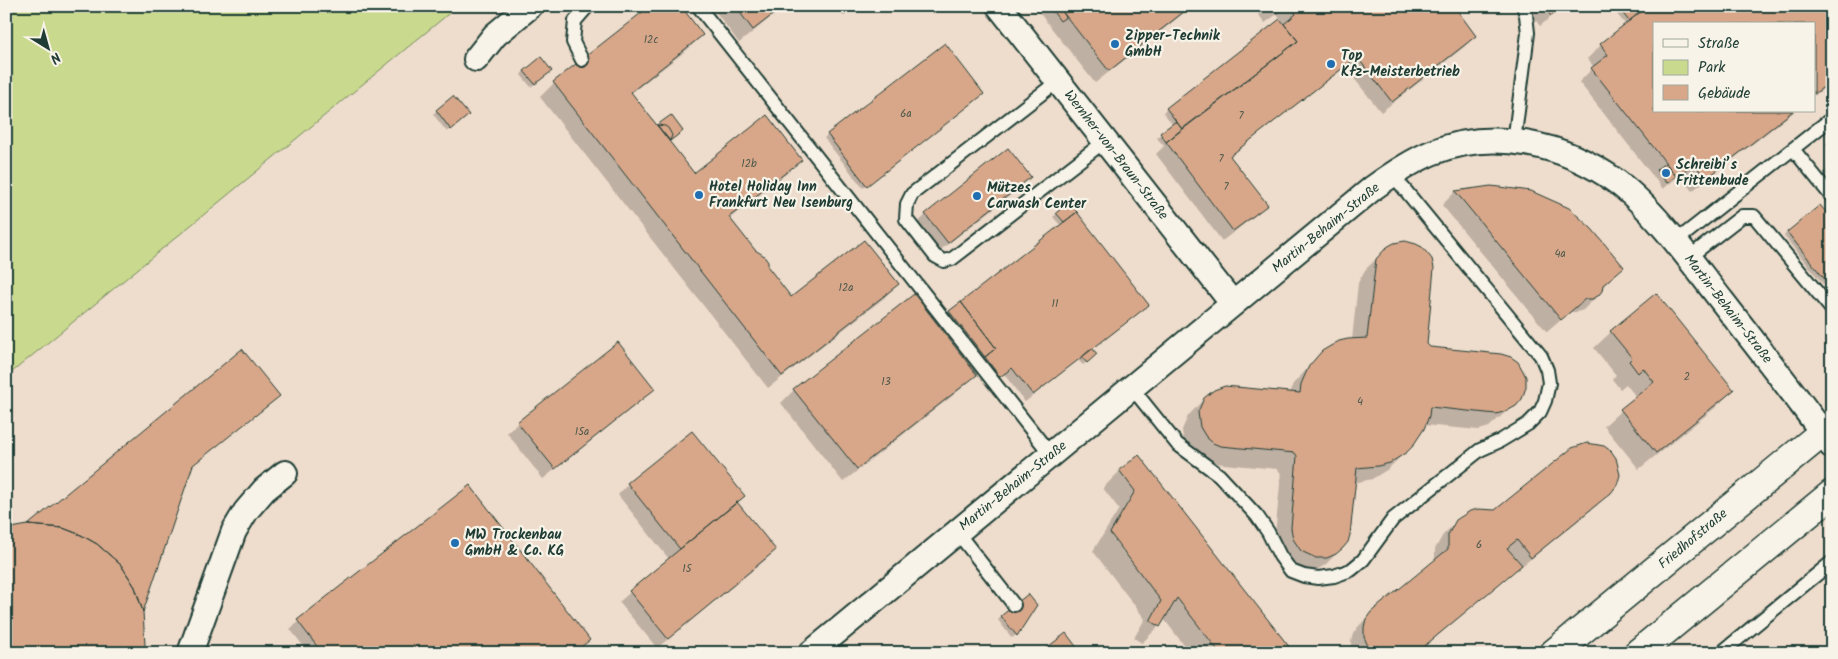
<svg xmlns="http://www.w3.org/2000/svg" width="1838" height="659" font-family="Kalam,sans-serif">
	<rect width="100%" height="100%" fill="#eedccc"/>
	<filter id="ink" filterUnits="userSpaceOnUse"><feTurbulence type="fractalNoise" baseFrequency=".02" numOctaves="2"/><feDisplacementMap in="SourceGraphic" scale="10" xChannelSelector="R" yChannelSelector="G"/><feConvolveMatrix kernelMatrix="1 2 1 2 8 2 1 2 1" color-interpolation-filters="sRGB"/></filter>
	<g filter="url(#ink)">
		<!-- green -->
		<path fill="#c9d98d" stroke="#748b60" d="M 6,6 L 458,6 L 6,377 Z"/>
		<!-- shadow -->
		<path fill="#0003" d="M 652,6 L 702,35 L 688,49 L 630,94 L 657,127 L 671,117 L 678,135 L 668,142 L 693,174 L 801,160 L 787,173 L 729,219 L 791,299 L 897,284 L 884,298 L 768,388 L 540,97 L 554,83 Z
			M 706,6 L 785,6 L 739,43 L 713,8 L 710,11 Z
			M 836,6 L 856,6 L 844,16 Z
			M 1034,6 L 1193,6 L 1095,83 Z
			M 1252,6 L 1452,6 L 1475,36 L 1464,47 L 1381,112 L 1345,67 L 1229,157 L 1266,205 L 1256,215 L 1222,241 L 1156,154 L 1164,146 L 1157,138 L 1173,125 L 1163,112 L 1167,109 L 1281,19 L 1277,14 L 1265,23 Z
			M 1525,6 L 1564,6 L 1540,26 Z
			M 1603,6 L 1832,6 L 1832,82 L 1814,96 L 1814,24 L 1654,24 L 1654,111 L 1795,111 L 1692,191 L 1680,175 L 1663,189 L 1579,82 L 1594,67 L 1587,59 L 1601,45 L 1626,25 L 1611,7 L 1607,11 Z
			M 944,44 L 979,97 L 863,188 L 824,138 Z
			M 524,71 L 547,74 L 531,87 L 521,75 Z
			M 453,98 L 464,119 L 447,132 L 433,114 Z
			M 1832,138 L 1832,151 L 1825,144 Z
			M 1832,163 L 1832,181 L 1826,174 L 1827,168 Z
			M 1030,177 L 1016,191 L 934,255 L 912,228 L 926,215 Z
			M 1491,187 L 1623,267 L 1602,287 L 1597,296 L 1583,310 L 1577,312 L 1570,312 L 1547,332 L 1442,205 L 1455,192 Z
			M 1069,204 L 1147,305 L 1092,349 L 1092,358 L 1083,365 L 1078,360 L 1025,402 L 1004,374 L 992,383 L 947,315 L 1061,226 L 1053,217 Z
			M 1787,232 L 1832,277 L 1823,284 L 1784,236 Z
			M 1382,253 L 1429,348 L 1521,398 L 1489,427 L 1479,430 L 1424,425 L 1406,451 L 1388,469 L 1372,479 L 1354,483 L 1342,548 L 1325,565 L 1309,574 L 1290,572 L 1274,546 L 1281,474 L 1278,469 L 1203,462 L 1184,444 L 1182,430 L 1188,416 L 1205,398 L 1289,393 L 1293,384 L 1323,352 L 1352,340 L 1358,283 L 1365,270 Z
			M 1611,332 L 1733,390 L 1716,407 L 1639,469 L 1604,426 L 1636,397 L 1626,384 L 1620,389 L 1612,379 L 1616,375 L 1594,348 Z
			M 976,374 L 962,388 L 843,482 L 781,403 L 794,390 Z
			M 654,389 L 643,399 L 543,479 L 507,433 L 518,423 Z
			M 1596,444 L 1604,447 L 1610,492 L 1596,506 L 1517,570 L 1516,569 L 1417,653 L 1351,653 L 1351,641 L 1353,634 L 1358,627 L 1372,612 L 1435,561 L 1435,549 L 1443,535 L 1457,521 L 1496,512 L 1573,449 L 1579,446 Z
			M 1138,457 L 1292,653 L 1190,653 L 1164,619 L 1159,626 L 1142,643 L 1134,638 L 1145,619 L 1093,551 L 1119,509 L 1103,488 L 1120,471 Z
			M 628,484 L 736,503 L 775,550 L 764,561 L 657,648 L 619,602 L 669,559 L 618,495 Z
			M 469,487 L 582,653 L 309,653 L 290,629 Z
			M 1035,605 L 1016,635 L 1012,638 L 998,620 L 1002,616 Z"/>
		<!-- building -->
		<path fill="#d8a78a" stroke="#1f3d34" d="M 650,6 L 681,6 L 703,35 L 631,92 L 694,173 L 767,115 L 802,160 L 729,217 L 755,250 L 763,255 L 768,262 L 768,267 L 791,297 L 864,240 L 899,284 L 782,376 L 553,82 Z
			M 735,6 L 784,6 L 753,30 Z
			M 1049,6 L 1058,6 L 1066,17 L 1060,21 Z
			M 1058,6 L 1191,6 L 1109,71 Z
			M 1271,6 L 1286,6 L 1277,13 Z
			M 1290,6 L 1454,6 L 1476,36 L 1392,102 L 1357,57 L 1230,156 L 1268,205 L 1233,231 L 1166,142 L 1298,41 L 1284,24 L 1296,14 Z
			M 1544,6 L 1563,6 L 1551,16 Z
			M 1617,6 L 1648,6 L 1629,21 Z
			M 1648,6 L 1832,6 L 1832,81 L 1814,94 L 1814,24 L 1654,24 L 1654,111 L 1793,111 L 1706,179 L 1694,163 L 1677,177 L 1591,68 L 1608,55 L 1600,44 Z
			M 1280,19 L 1298,41 L 1182,129 L 1166,108 Z
			M 945,43 L 984,94 L 867,186 L 827,134 Z
			M 541,57 L 552,71 L 535,84 L 524,71 Z
			M 453,96 L 469,115 L 451,130 L 436,110 Z
			M 671,115 L 683,131 L 670,141 L 657,125 Z
			M 1176,121 L 1182,129 L 1166,142 L 1160,133 Z
			M 657,125 L 665,126 L 668,128 L 672,135 L 670,141 Z
			M 1008,148 L 1031,177 L 948,243 L 925,214 Z
			M 1665,163 L 1676,176 L 1667,183 L 1656,170 Z
			M 1491,186 L 1531,191 L 1569,208 L 1592,229 L 1624,267 L 1603,285 L 1602,291 L 1598,296 L 1592,299 L 1585,299 L 1561,320 L 1455,191 Z
			M 1069,202 L 1077,212 L 1064,222 L 1056,213 Z
			M 1820,205 L 1832,219 L 1832,278 L 1827,282 L 1787,232 Z
			M 1077,212 L 1149,305 L 1033,395 L 1012,368 L 1000,377 L 985,357 L 996,348 L 961,302 Z
			M 1405,241 L 1416,244 L 1422,247 L 1432,259 L 1434,268 L 1427,344 L 1430,347 L 1501,354 L 1511,357 L 1518,362 L 1523,371 L 1526,377 L 1526,387 L 1522,399 L 1516,406 L 1507,411 L 1496,414 L 1430,407 L 1429,416 L 1424,429 L 1412,447 L 1407,452 L 1390,463 L 1378,466 L 1357,468 L 1350,535 L 1348,542 L 1343,548 L 1336,554 L 1327,558 L 1316,558 L 1301,551 L 1293,539 L 1291,528 L 1297,456 L 1295,453 L 1220,446 L 1213,443 L 1206,437 L 1200,427 L 1198,412 L 1204,398 L 1214,390 L 1225,386 L 1300,393 L 1301,384 L 1309,366 L 1322,351 L 1339,341 L 1348,339 L 1367,338 L 1376,259 L 1387,247 L 1394,243 Z
			M 1656,293 L 1734,390 L 1656,453 L 1620,409 L 1654,382 L 1643,368 L 1638,373 L 1629,361 L 1632,358 L 1610,331 Z
			M 914,294 L 977,375 L 857,469 L 793,389 Z
			M 961,302 L 996,348 L 985,357 L 949,311 Z
			M 618,342 L 655,389 L 555,469 L 517,422 Z
			M 1092,348 L 1097,354 L 1087,363 L 1082,357 Z
			M 242,349 L 280,396 L 193,465 L 143,612 L 135,587 L 121,565 L 97,544 L 81,535 L 63,528 L 28,525 Z
			M 692,431 L 745,496 L 680,549 L 627,483 Z
			M 1587,443 L 1604,446 L 1611,451 L 1616,458 L 1620,475 L 1617,485 L 1611,493 L 1531,558 L 1517,540 L 1507,548 L 1522,565 L 1416,653 L 1371,653 L 1364,637 L 1364,627 L 1366,619 L 1371,612 L 1448,549 L 1448,535 L 1456,520 L 1470,511 L 1478,509 L 1495,510 L 1572,448 Z
			M 1139,455 L 1294,653 L 1220,653 L 1177,598 L 1160,627 L 1150,621 L 1161,601 L 1110,533 L 1135,491 L 1119,470 Z
			M 470,485 L 590,640 L 580,648 L 583,653 L 322,653 L 297,620 Z
			M 737,502 L 776,550 L 668,639 L 629,591 Z
			M 28,525 L 63,528 L 81,535 L 97,544 L 121,565 L 135,587 L 143,612 L 145,645 L 143,653 L 6,653 L 6,529 Z
			M 1028,594 L 1037,605 L 1017,636 L 1001,616 Z
			M 1066,633 L 1081,653 L 1040,653 Z"/>
		<g fill="none" stroke-linecap="round" stroke-linejoin="round">
			<defs>
				<path id="lane" d="M 698,6 L 1051,455
					M 582,60 L 573,42 L 575,21 L 588,6
					M 1058,81 L 912,194 L 907,204 L 906,219 L 935,256 L 944,261 L 952,259 L 1105,141
					M 1514,142 L 1528,33 L 1526,15 L 1523,6
					M 1793,149 L 1832,197
					M 1675,242 L 1832,118
					M 1688,258 L 1742,216 L 1754,216 L 1832,310
					M 1132,388 L 1177,444 L 1219,475 L 1257,516 L 1268,532 L 1280,556 L 1291,571 L 1304,576 L 1318,578 L 1334,576 L 1351,570 L 1363,560 L 1393,519 L 1480,450 L 1500,441 L 1528,424 L 1540,412 L 1545,401 L 1549,383 L 1547,370 L 1541,356 L 1392,174
					M 957,532 L 1014,605
					M 1721,653 L 1832,562"/>
				<path id="street" d="M 999,6 L 1233,304
					M 476,59 L 495,35 L 530,6
					M 190,653 L 234,531 L 246,511 L 264,490 L 285,473
					M 811,653 L 1373,188 C 1391,175 1410,162 1431,153 C 1493,127 1565,144 1617,182 C 1655,210 1693,264 1722,301 C 1759,349 1797,396 1832,446"/>
				<path id="secondary" d="M 1554,653 L 1832,425
					M 1638,653 L 1832,494"/>
			</defs>
			<!-- lane casing -->
			<use href="#lane" stroke="#1f3d34" stroke-width="16"/>
			<!-- street casing -->
			<use href="#street" stroke="#1f3d34" stroke-width="28"/>
			<!-- secondary casing -->
			<use href="#secondary" stroke="#1f3d34" stroke-width="31"/>
			<!-- lane -->
			<use href="#lane" stroke="#f7f3e8" stroke-width="12"/>
			<!-- street -->
			<use href="#street" stroke="#f7f3e8" stroke-width="24"/>
			<!-- secondary -->
			<use href="#secondary" stroke="#f7f3e8" stroke-width="28"/>
		</g>
	</g>
	<!-- markers -->
	<g fill="#1f6fb2" stroke="#f7f3e8" stroke-width="2">
		<circle cx="1115" cy="44" r="5"/>
		<circle cx="1331" cy="64" r="5"/>
		<circle cx="1666" cy="173" r="5"/>
		<circle cx="699" cy="195" r="5"/>
		<circle cx="977" cy="196" r="5"/>
		<circle cx="455" cy="543" r="5"/>
	</g>
	<g text-anchor="middle" dominant-baseline="central" stroke-width="4.5" stroke-linejoin="round" paint-order="stroke">
		<!-- number labels -->
		<g font-size="11" fill="#4d584a">
			<text x="651" y="40">12c</text>
			<text x="906" y="114">6a</text>
			<text x="1241" y="116">7</text>
			<text x="1221" y="159">7</text>
			<text x="749" y="164">12b</text>
			<text x="1226" y="187">7</text>
			<text x="1560" y="254">4a</text>
			<text x="846" y="288">12a</text>
			<text x="1055" y="304">11</text>
			<text x="1687" y="377">2</text>
			<text x="886" y="382">13</text>
			<text x="1360" y="402">4</text>
			<text x="582" y="432">15a</text>
			<text x="1479" y="545">6</text>
			<text x="687" y="569">15</text>
		</g>
		<!-- poi labels -->
		<g font-size="14" font-weight="bold" fill="#1f3d34" stroke="#f7f3e8" text-anchor="start">
			<text x="1125" y="36">Zipper-Technik<tspan x="1125" dy="16">GmbH</tspan></text>
			<text x="1341" y="56">Top<tspan x="1341" dy="16">Kfz-Meisterbetrieb</tspan></text>
			<text x="1676" y="165">Schreibi’s<tspan x="1676" dy="16">Frittenbude</tspan></text>
			<text x="709" y="187">Hotel Holiday Inn<tspan x="709" dy="16">Frankfurt Neu Isenburg</tspan></text>
			<text x="987" y="188">Mützes<tspan x="987" dy="16">Carwash Center</tspan></text>
			<text x="465" y="535">MW Trockenbau<tspan x="465" dy="16">GmbH &amp; Co. KG</tspan></text>
		</g>
		<!-- street labels -->
		<g font-size="14" fill="#1f3d34" stroke="#f7f3e8">
			<text transform="translate(1116 155) rotate(52)">Wernher-von-Braun-Straße</text>
			<text transform="translate(1326 228) rotate(-39)">Martin-Behaim-Straße</text>
			<text transform="translate(1728 309) rotate(52)">Martin-Behaim-Straße</text>
			<text transform="translate(1013 486) rotate(-39)">Martin-Behaim-Straße</text>
			<text transform="translate(1693 539) rotate(-40)">Friedhofstraße</text>
		</g>
	</g>
	<!-- margin -->
	<rect width="1838" height="659" fill="none" stroke="#f7f3e8" stroke-width="25"/>
	<rect x="12" y="12" width="1813" height="634" fill="none" stroke="#1f3d34" stroke-width="2" filter="url(#ink)"/>
	<!-- legend -->
	<rect x="1653" y="22" width="162" height="90" fill="#f7f3e8" stroke="#a1aaa0"/>
	<rect x="1663" y="39" width="25" height="8" fill="#f7f3e8" stroke="#a1aaa0"/>
	<text x="1698" y="48" font-size="15" fill="#1f3d34">Straße</text>
	<rect x="1663" y="60" width="25" height="15" fill="#c9d98d" stroke="#a1aaa0"/>
	<text x="1698" y="72" font-size="15" fill="#1f3d34">Park</text>
	<rect x="1663" y="85" width="25" height="15" fill="#d8a78a" stroke="#a1aaa0"/>
	<text x="1698" y="98" font-size="15" fill="#1f3d34">Gebäude</text>
	<!-- north arrow -->
	<g transform="translate(48 48) rotate(143)" stroke="#f7f3e8" stroke-width="4" paint-order="stroke">
	<path d="M0-4L9 19L0 12L-9 19Z" fill="#1f3d34"/>
	<text y="-8" font-size="14" font-weight="bold" text-anchor="middle" fill="#1f3d34">N</text>
	</g>
</svg>
